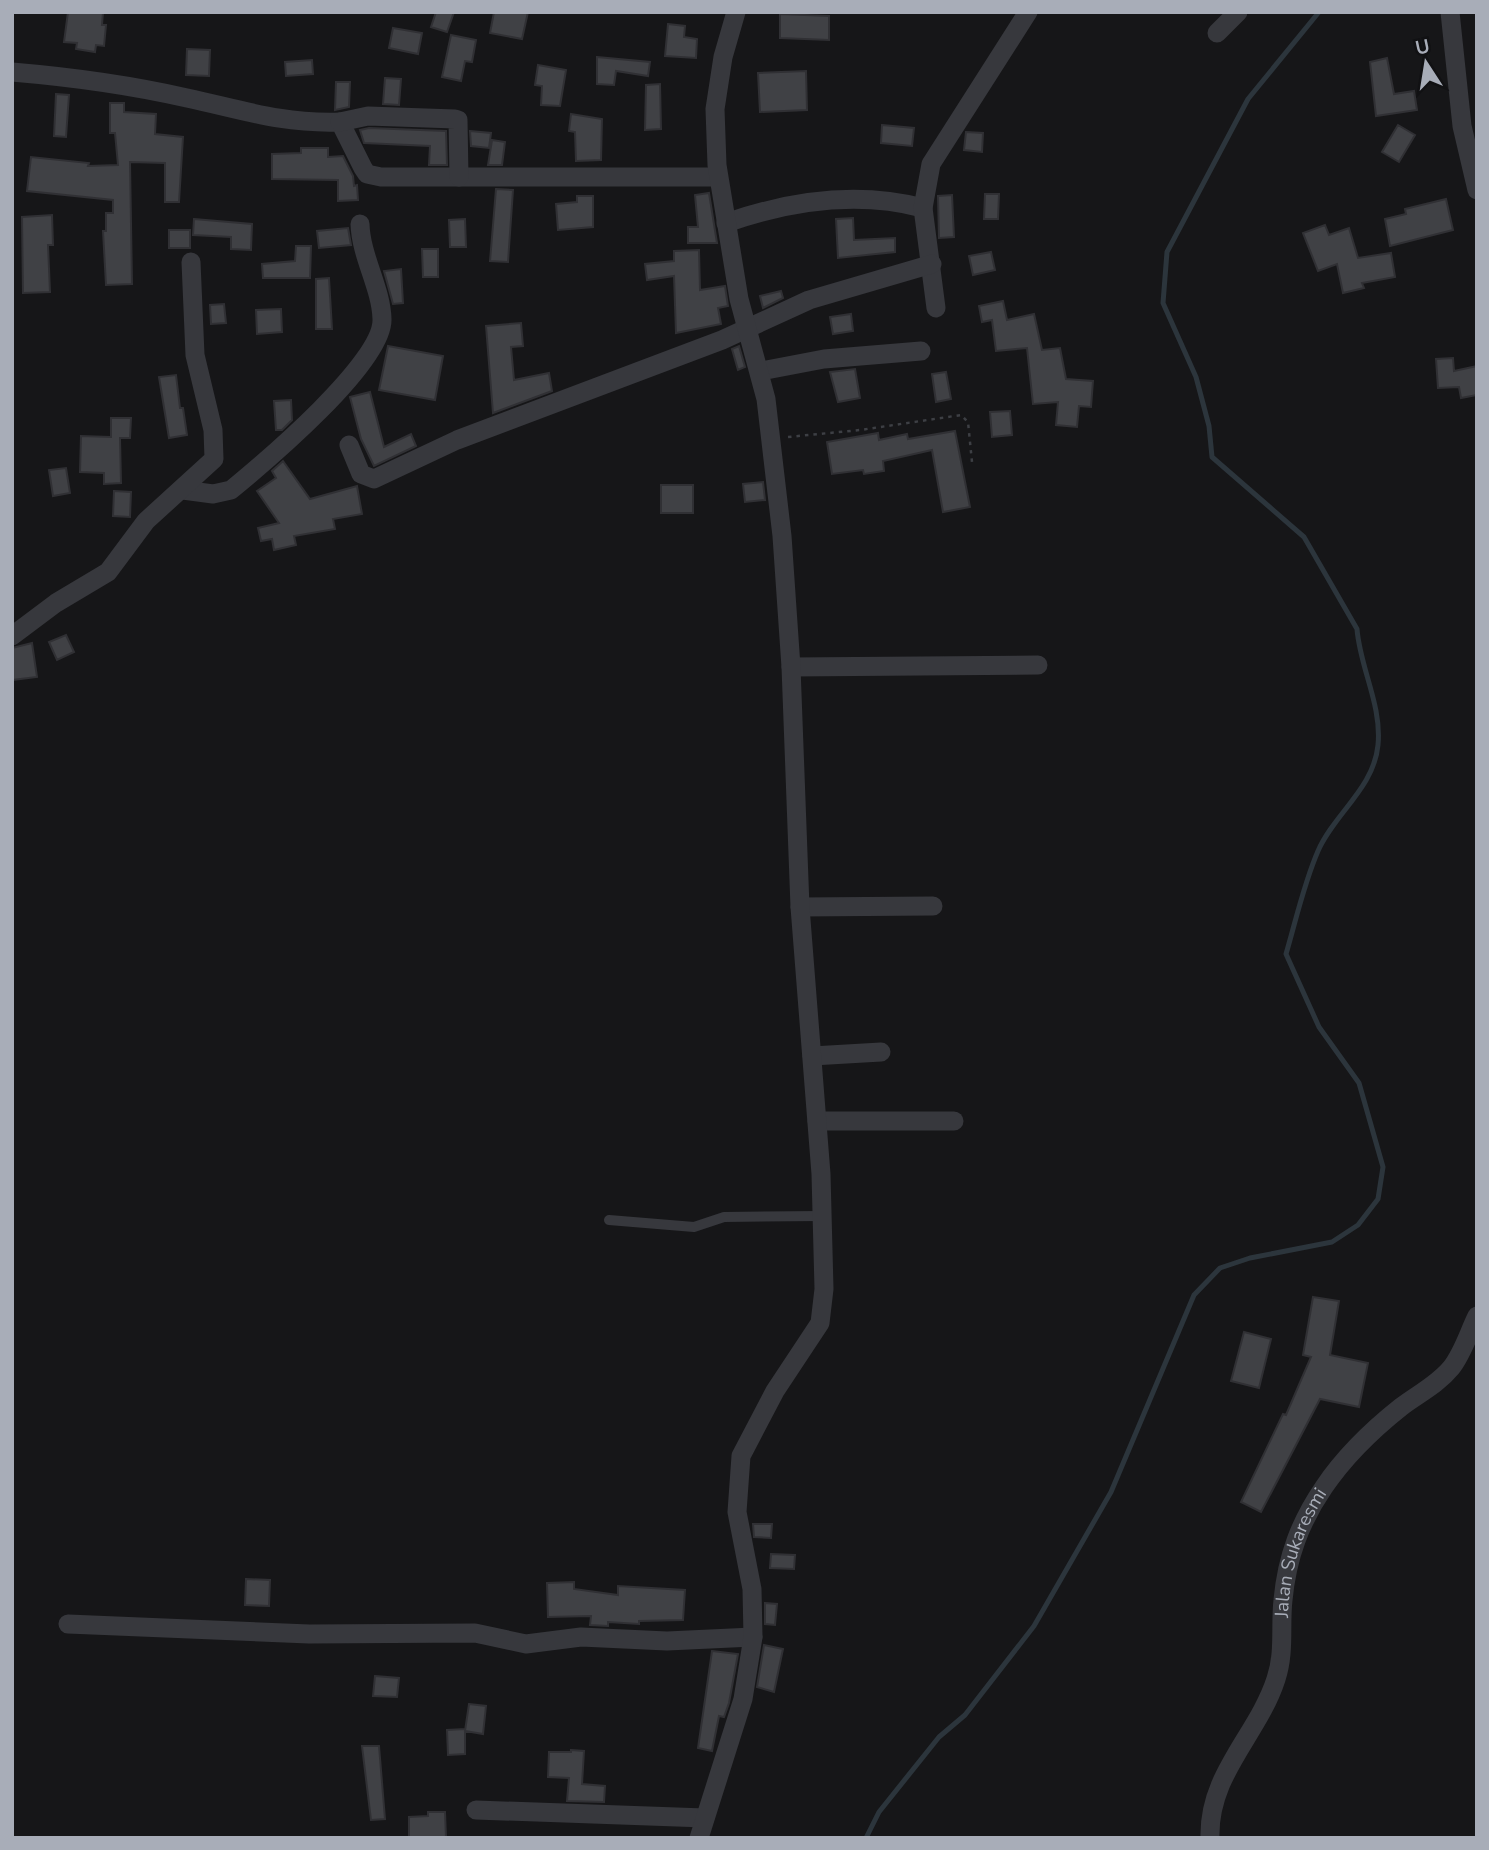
<svg xmlns="http://www.w3.org/2000/svg" width="1489" height="1850" font-family="'Nunito Sans',sans-serif">
	<rect width="100%" height="100%" fill="#161618"/>
	<g fill="none" stroke-linecap="round" stroke-linejoin="round">
		<!-- stream -->
		<path stroke="#2c353c" stroke-width="5" d="M 866,1838 L 879,1812 L 939,1737 L 965,1715 L 1034,1626 L 1111,1492 L 1194,1295 L 1220,1268 L 1250,1258 L 1332,1242 L 1358,1225 L 1378,1199 L 1383,1167 L 1359,1083 L 1319,1027 L 1286,954 C 1296,920 1304,883 1318,851 C 1334,814 1374,788 1378,745 C 1382,705 1360,668 1357,629 L 1304,537 L 1212,457 L 1209,426 L 1196,377 L 1163,303 L 1167,252 L 1248,99 L 1319,12"/>
	</g>
	<!-- building -->
	<path fill="#404145" stroke="#303034" stroke-width="2" d="M 68,12 L 103,12 L 102,25 L 106,25 L 104,46 L 96,45 L 95,52 L 76,49 L 77,43 L 64,42 Z
		M 436,12 L 454,12 L 447,32 L 431,27 Z
		M 494,12 L 528,12 L 522,39 L 490,33 Z
		M 780,14 L 829,16 L 829,40 L 780,38 Z
		M 668,24 L 685,26 L 684,37 L 697,39 L 696,58 L 665,56 Z
		M 393,28 L 422,33 L 418,54 L 389,48 Z
		M 451,35 L 476,40 L 472,62 L 465,61 L 461,81 L 442,77 Z
		M 187,49 L 210,50 L 209,76 L 186,75 Z
		M 597,57 L 650,62 L 648,76 L 616,71 L 614,85 L 597,84 Z
		M 1387,58 L 1394,94 L 1414,91 L 1417,110 L 1376,116 L 1370,62 Z
		M 312,60 L 313,74 L 286,76 L 285,62 Z
		M 538,65 L 566,70 L 560,106 L 541,105 L 542,86 L 535,85 Z
		M 806,71 L 807,110 L 760,112 L 758,73 Z
		M 385,78 L 401,79 L 399,105 L 383,104 Z
		M 336,82 L 350,82 L 349,107 L 335,110 Z
		M 660,84 L 661,129 L 645,130 L 646,85 Z
		M 56,94 L 69,95 L 66,137 L 54,136 Z
		M 110,103 L 124,103 L 124,112 L 156,114 L 155,134 L 183,137 L 179,202 L 165,202 L 165,163 L 130,162 L 132,284 L 106,285 L 103,231 L 106,231 L 106,213 L 113,213 L 113,200 L 27,191 L 31,157 L 89,163 L 88,166 L 118,165 L 115,133 L 110,133 Z
		M 571,114 L 602,119 L 601,160 L 576,161 L 575,132 L 569,131 Z
		M 882,125 L 914,128 L 912,146 L 881,143 Z
		M 1398,125 L 1415,135 L 1399,162 L 1382,152 Z
		M 369,128 L 446,131 L 447,165 L 429,165 L 430,146 L 364,143 L 360,130 Z
		M 470,131 L 491,133 L 489,148 L 471,146 Z
		M 966,132 L 983,133 L 982,152 L 964,150 Z
		M 492,140 L 505,142 L 502,165 L 488,165 Z
		M 301,148 L 328,148 L 328,157 L 343,156 L 353,176 L 354,186 L 357,185 L 358,200 L 338,201 L 338,180 L 272,179 L 272,154 L 301,153 Z
		M 496,189 L 513,190 L 508,262 L 490,261 Z
		M 709,193 L 717,243 L 688,243 L 688,227 L 698,227 L 695,195 Z
		M 985,194 L 999,194 L 998,219 L 984,219 Z
		M 952,195 L 954,237 L 939,238 L 938,196 Z
		M 577,196 L 593,196 L 593,227 L 558,230 L 556,204 L 577,202 Z
		M 1446,199 L 1453,230 L 1390,246 L 1385,219 L 1406,214 L 1405,209 Z
		M 52,215 L 53,245 L 48,245 L 50,292 L 23,293 L 22,217 Z
		M 853,218 L 854,240 L 895,238 L 895,252 L 838,258 L 836,219 Z
		M 194,219 L 252,224 L 251,250 L 231,249 L 231,237 L 193,235 Z
		M 465,219 L 466,247 L 450,247 L 449,220 Z
		M 1325,225 L 1329,235 L 1349,228 L 1358,258 L 1391,253 L 1395,277 L 1362,283 L 1364,288 L 1343,293 L 1337,264 L 1318,271 L 1303,233 Z
		M 348,228 L 351,245 L 319,248 L 317,231 Z
		M 169,230 L 190,230 L 190,248 L 169,248 Z
		M 296,246 L 311,246 L 310,278 L 263,278 L 262,264 L 295,261 Z
		M 422,249 L 438,249 L 438,277 L 423,277 Z
		M 699,250 L 700,290 L 725,286 L 728,306 L 718,308 L 721,324 L 676,333 L 674,276 L 647,280 L 645,264 L 674,261 L 674,251 Z
		M 991,252 L 995,270 L 973,275 L 969,256 Z
		M 401,269 L 403,303 L 393,304 L 384,271 Z
		M 329,278 L 332,329 L 316,329 L 316,279 Z
		M 781,291 L 783,298 L 763,308 L 760,296 Z
		M 1003,301 L 1007,320 L 1034,314 L 1042,350 L 1060,348 L 1066,379 L 1093,381 L 1091,407 L 1079,406 L 1077,427 L 1056,425 L 1058,402 L 1033,404 L 1027,348 L 996,351 L 992,320 L 982,322 L 979,306 Z
		M 224,304 L 226,323 L 211,324 L 210,305 Z
		M 281,309 L 282,332 L 257,334 L 256,310 Z
		M 851,314 L 853,331 L 833,334 L 830,317 Z
		M 521,323 L 523,346 L 511,347 L 514,380 L 549,373 L 552,391 L 493,413 L 486,326 Z
		M 388,346 L 443,356 L 435,400 L 379,390 Z
		M 739,346 L 745,367 L 738,370 L 732,349 Z
		M 1453,358 L 1454,371 L 1477,366 L 1477,395 L 1461,398 L 1459,387 L 1438,388 L 1436,359 Z
		M 855,369 L 860,398 L 838,402 L 830,372 Z
		M 946,372 L 951,399 L 936,402 L 932,374 Z
		M 176,375 L 180,408 L 183,408 L 187,435 L 169,438 L 159,377 Z
		M 370,392 L 384,447 L 411,434 L 416,446 L 374,466 L 361,439 L 350,397 Z
		M 291,400 L 292,420 L 282,430 L 276,430 L 274,401 Z
		M 1010,411 L 1012,435 L 992,437 L 990,412 Z
		M 111,418 L 131,418 L 130,438 L 120,438 L 121,483 L 104,484 L 104,473 L 80,472 L 81,436 L 111,437 Z
		M 955,431 L 970,507 L 943,512 L 932,450 L 883,461 L 884,471 L 864,474 L 863,470 L 832,474 L 827,442 L 878,433 L 879,440 L 907,434 L 908,439 Z
		M 283,461 L 310,499 L 357,486 L 362,514 L 333,519 L 335,529 L 294,536 L 296,545 L 274,550 L 272,539 L 261,541 L 258,528 L 279,523 L 257,491 L 276,478 L 272,471 Z
		M 66,468 L 70,493 L 53,496 L 49,470 Z
		M 763,482 L 765,500 L 745,502 L 743,484 Z
		M 661,485 L 693,485 L 693,513 L 661,513 Z
		M 114,491 L 131,492 L 130,517 L 113,516 Z
		M 66,635 L 74,652 L 57,660 L 49,642 Z
		M 32,643 L 37,677 L 12,680 L 12,648 Z
		M 1313,1297 L 1339,1301 L 1330,1355 L 1368,1363 L 1359,1407 L 1320,1399 L 1261,1512 L 1241,1502 L 1283,1414 L 1286,1415 L 1311,1357 L 1303,1355 Z
		M 1244,1332 L 1271,1339 L 1259,1388 L 1231,1381 Z
		M 753,1524 L 772,1524 L 771,1538 L 754,1537 Z
		M 771,1554 L 795,1555 L 794,1569 L 770,1568 Z
		M 246,1579 L 270,1580 L 269,1606 L 245,1605 Z
		M 574,1582 L 574,1589 L 618,1595 L 618,1586 L 685,1590 L 683,1620 L 639,1621 L 639,1624 L 608,1622 L 608,1626 L 590,1625 L 591,1616 L 548,1617 L 547,1583 Z
		M 765,1603 L 777,1604 L 775,1625 L 765,1624 Z
		M 764,1645 L 783,1649 L 774,1692 L 757,1687 Z
		M 712,1651 L 738,1654 L 729,1703 L 724,1717 L 719,1716 L 712,1751 L 698,1748 Z
		M 375,1676 L 399,1678 L 397,1697 L 373,1696 Z
		M 469,1704 L 486,1706 L 483,1734 L 465,1731 Z
		M 465,1729 L 465,1754 L 448,1755 L 447,1730 Z
		M 362,1746 L 379,1746 L 385,1819 L 371,1820 Z
		M 571,1750 L 584,1751 L 582,1784 L 605,1786 L 604,1802 L 567,1801 L 569,1778 L 548,1777 L 549,1752 L 571,1752 Z
		M 428,1812 L 445,1812 L 446,1838 L 409,1838 L 409,1817 L 428,1816 Z"/>
	<g fill="none" stroke-linecap="round" stroke-linejoin="round">
		<!-- path -->
		<path stroke="#3d3f44" stroke-width="2.5" stroke-dasharray="3.5 5" stroke-linecap="butt" d="M 788,437 L 860,430 L 961,415 L 968,422 L 972,462"/>
		<!-- lane -->
		<path stroke="#37383d" stroke-width="10" d="M 609,1220 L 694,1227 L 724,1217 L 821,1216"/>
		<!-- street -->
		<g stroke="#37383d" stroke-width="19">
			<path d="M 1450,12 L 1462,126 L 1477,190"/>
			<path d="M 1217,33 L 1238,12"/>
			<path d="M 12,72 C 71,77 130,85 187,98 C 243,110 282,124 340,122 L 363,168 L 367,174 L 381,177 L 718,177"/>
			<path d="M 340,122 L 368,116 L 455,119 L 458,120 L 459,177"/>
			<path d="M 726,223 C 789,201 858,191 923,208"/>
			<path d="M 936,308 L 923,208 L 931,164 L 1028,12"/>
			<path d="M 761,371 L 824,359 L 921,351"/>
			<path d="M 349,445 L 361,474 L 374,479 L 457,440 L 722,340 L 809,300 L 932,264"/>
			<path d="M 183,490 L 213,494 L 231,490 C 265,462 384,362 382,319 C 381,287 361,257 360,224"/>
			<path d="M 12,636 L 56,603 L 108,572 L 146,521 L 214,459 L 213,430 L 195,355 L 191,262"/>
			<path d="M 791,667 L 1038,665"/>
			<path d="M 800,907 L 933,906"/>
			<path d="M 812,1056 L 881,1052"/>
			<path d="M 817,1121 L 954,1121"/>
			<path d="M 68,1624 L 309,1634 L 475,1633 L 526,1644 L 581,1637 L 667,1641 L 753,1637"/>
			<path d="M 476,1810 L 705,1818"/>
			<path d="M 699,1838 L 743,1699 L 753,1637 L 752,1589 L 737,1512 L 741,1456 L 775,1391 L 820,1323 L 824,1289 L 821,1174 L 800,907 L 791,667 L 782,536 L 766,399 L 739,299 L 717,165 L 715,109 L 723,57 L 736,12"/>
			<path id="s1" d="M 1210,1838 C 1208,1774 1258,1735 1276,1679 C 1285,1652 1280,1626 1283,1600 C 1287,1557 1300,1522 1324,1487 C 1345,1456 1372,1430 1401,1407 C 1418,1394 1437,1385 1451,1368 C 1463,1353 1469,1332 1477,1316"/>
		</g>
	</g>
	<g text-anchor="middle" dominant-baseline="central" stroke-width="6" stroke-linejoin="round" paint-order="stroke">
		<!-- street labels -->
		<g font-size="19" fill="#a8adb8" stroke="#111113">
			<text stroke="none"><textPath href="#s1" startOffset="304">Jalan Sukaresmi</textPath></text>
		</g>
	</g>
	<!-- border -->
	<rect width="1489" height="1850" fill="none" stroke="#a8adb8" stroke-width="28"/>
	<!-- north arrow -->
	<g transform="translate(1426 63) rotate(348)" stroke="#111113" stroke-width="5" paint-order="stroke">
	<path d="M0-5L12 26L0 18L-12 26Z" fill="#a8adb8"/>
	<text y="-10" font-size="19" font-weight="bold" text-anchor="middle" fill="#a8adb8">U</text>
	</g>
</svg>
